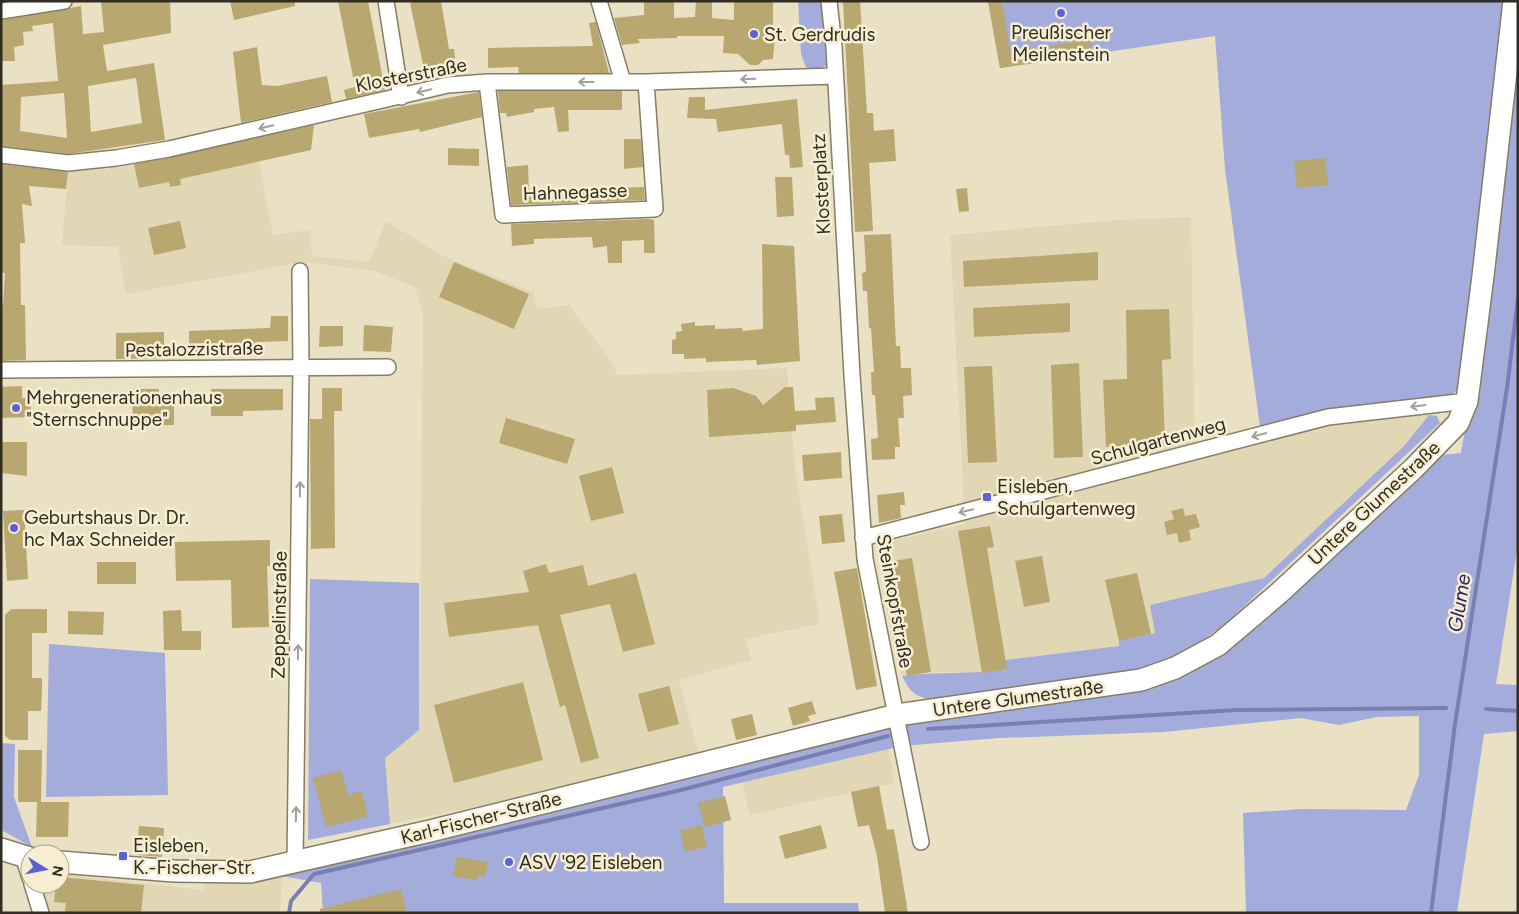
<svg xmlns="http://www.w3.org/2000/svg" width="1519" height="914" font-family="Figtree,sans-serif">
	<rect width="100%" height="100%" fill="#eae1c5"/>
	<!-- built -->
	<path fill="#e1d7b4" d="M 254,136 L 273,235 L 310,230 L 312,256 L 369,262 L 386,221 L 443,256 L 533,292 L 537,309 L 569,305 L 615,366 L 616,375 L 787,368 L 795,469 L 820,624 L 745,639 L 751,660 L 679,680 L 698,752 L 505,801 L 390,824 L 385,758 L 419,729 L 423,315 L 415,287 L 375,271 L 304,262 L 126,294 L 118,247 L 62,245 L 68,171 L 109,169 L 134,162 L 139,188 L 169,182 L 170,187 L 181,185 L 180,179 L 247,164 L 243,139 Z
		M 1191,217 L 1195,458 L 1332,423 L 1429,415 L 1404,446 L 1264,578 L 1150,605 L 1156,633 L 1119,642 L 1120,646 L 1006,660 L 1007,669 L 982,673 L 931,672 L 902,676 L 888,618 L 879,544 L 965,524 L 950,235 L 1118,220 Z
		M 889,749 L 894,783 L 750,815 L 742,782 Z
		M 60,874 L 203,890 L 206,880 L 245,882 L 282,876 L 280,913 L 46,913 L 36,884 L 60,884 Z"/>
	<!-- green -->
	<path fill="#a4acdc" d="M 798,1 L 822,1 L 828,63 C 823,70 819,70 810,70 L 806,67 L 801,54 Z
		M 988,1 L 1504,1 L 1463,383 L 1453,394 L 1333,409 L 1260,427 L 1225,169 L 1215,36 L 1000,68 Z
		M 1518,37 L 1518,544 L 1496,684 L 1518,685 L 1518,731 L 1484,734 L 1457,913 L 1246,913 L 1243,813 L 1302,809 L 1406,810 L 1419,775 L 1419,716 L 1377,717 L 1339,725 L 1301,718 L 1164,732 L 999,738 L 902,746 L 723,787 L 724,903 L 858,903 L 859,913 L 323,913 L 321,883 L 282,876 L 911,720 L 1125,694 L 1186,675 L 1236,643 L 1441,455 L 1461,453 L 1465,429 L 1480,393 Z
		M 1429,415 L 1437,416 L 1440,423 L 1226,623 L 1198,644 L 1163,661 L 1129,672 L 928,699 C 913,695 909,690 902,676 C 937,671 972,675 1007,669 L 1005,660 L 1119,646 L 1119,641 L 1155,633 L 1150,605 L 1264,578 L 1404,446 Z
		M 310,579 L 419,583 L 419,730 L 385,758 L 390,824 L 308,840 Z
		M 49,644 L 165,653 L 168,795 L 46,797 Z
		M 1,743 L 15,744 L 14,797 L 32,847 L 1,830 Z"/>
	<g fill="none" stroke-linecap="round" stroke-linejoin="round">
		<!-- stream -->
		<path stroke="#7880b2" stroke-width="4" d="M 1486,709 L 1518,711
			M 928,729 L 1236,710 L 1446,708
			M 289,913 L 291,901 L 314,874 L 677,791 L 888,736
			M 1431,913 L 1455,724 L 1507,388 L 1518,298"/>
	</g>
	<!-- building -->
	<path fill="#b8a76f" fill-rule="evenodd" d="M 101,1 L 170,1 L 171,33 L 103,45 L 107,71 L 154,63 L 165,140 L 68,154 L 2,146 L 1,85 L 58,81 L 53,23 L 32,26 L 33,31 L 23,32 L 24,45 L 14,47 L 15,61 L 1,61 L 1,20 L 81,6 L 83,34 L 104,32 ZM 136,78 L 142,123 L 91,132 L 88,86 ZM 64,93 L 67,138 L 20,131 L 21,97 Z
		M 230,1 L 295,1 L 295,6 L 234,20 Z
		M 338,1 L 368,1 L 385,90 L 346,99 L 344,90 L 355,87 Z
		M 418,1 L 441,1 L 449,49 L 454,49 L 456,68 L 425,74 L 410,3 Z
		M 644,1 L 674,1 L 674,18 L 695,17 L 696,1 L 712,1 L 712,18 L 734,20 L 734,1 L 773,1 L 773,26 L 776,26 L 773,59 L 763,60 L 758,65 L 750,65 L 738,54 L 723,53 L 724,36 L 677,36 L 677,38 L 638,39 L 640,43 L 622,45 L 614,18 L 644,15 Z
		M 843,1 L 860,1 L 867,113 L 873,113 L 874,131 L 894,129 L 896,161 L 869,163 L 873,231 L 855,232 Z
		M 988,1 L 1002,1 L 1010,51 L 1090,40 L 1092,55 L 1000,68 Z
		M 596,22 L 609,73 L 519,73 L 518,67 L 488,68 L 488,48 L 593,46 L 589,23 Z
		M 257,47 L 262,85 L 277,86 L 327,76 L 332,102 L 241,123 L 233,52 Z
		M 498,91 L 622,91 L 622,110 L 568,110 L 569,131 L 558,132 L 554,107 L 534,109 L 534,112 L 507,117 L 506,113 L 500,113 Z
		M 479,92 L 482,117 L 420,132 L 419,129 L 369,138 L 364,114 Z
		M 689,97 L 705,97 L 705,110 L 797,99 L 803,167 L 790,168 L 789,155 L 785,155 L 782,124 L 718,132 L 716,119 L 687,118 Z
		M 314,125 L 311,150 L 180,179 L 181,185 L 170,187 L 169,182 L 139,188 L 134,164 Z
		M 624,139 L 641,139 L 643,167 L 624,169 Z
		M 448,148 L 479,149 L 479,166 L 448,165 Z
		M 1325,158 L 1328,185 L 1297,188 L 1294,161 Z
		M 1,164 L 68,172 L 66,189 L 29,186 L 32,206 L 22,204 L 25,243 L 20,243 L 21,305 L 25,305 L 26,360 L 1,361 L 1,305 L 3,305 L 5,273 L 1,273 Z
		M 528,165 L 529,191 L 644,187 L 645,200 L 511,205 L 507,167 Z
		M 775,177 L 792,177 L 794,216 L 777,217 Z
		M 967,188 L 969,211 L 959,212 L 956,189 Z
		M 648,219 L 654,220 L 655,253 L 644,253 L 644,240 L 622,241 L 622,263 L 608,263 L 607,246 L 593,248 L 592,237 L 534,239 L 534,244 L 512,246 L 511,224 Z
		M 180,221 L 186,248 L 154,255 L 148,228 Z
		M 891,234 L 896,346 L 900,346 L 901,368 L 911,368 L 912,395 L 903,396 L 904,418 L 898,418 L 900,447 L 895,447 L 895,459 L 872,460 L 871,439 L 878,438 L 875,395 L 872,395 L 871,372 L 874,372 L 871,328 L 869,328 L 867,291 L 863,291 L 862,273 L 866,272 L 864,235 Z
		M 762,244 L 794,246 L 800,361 L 757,365 L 756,360 L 706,362 L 706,358 L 684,359 L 684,354 L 672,354 L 672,340 L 676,339 L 676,332 L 682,331 L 681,324 L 695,322 L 695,326 L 715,325 L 715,329 L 742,328 L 743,331 L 763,329 Z
		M 1098,252 L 1098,280 L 964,287 L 963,261 Z
		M 454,262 L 529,294 L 514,329 L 439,297 Z
		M 1070,303 L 1070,332 L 974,337 L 973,308 Z
		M 1169,309 L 1171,359 L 1162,360 L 1165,445 L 1106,447 L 1103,380 L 1127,379 L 1126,310 Z
		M 271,316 L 288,316 L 288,341 L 259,342 L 258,353 L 189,353 L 189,331 L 270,328 Z
		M 364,325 L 393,327 L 391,352 L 363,351 Z
		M 320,326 L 343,326 L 343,346 L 319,347 Z
		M 164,332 L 164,358 L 116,359 L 116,333 Z
		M 1079,363 L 1083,457 L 1054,458 L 1051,365 Z
		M 992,366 L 997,462 L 968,463 L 964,367 Z
		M 22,386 L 22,398 L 31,398 L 31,417 L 1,418 L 1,387 Z
		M 785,387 L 793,387 L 795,411 L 816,410 L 815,398 L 834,397 L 836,422 L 796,425 L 796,431 L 709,437 L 707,390 L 733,388 L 756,396 L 763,405 Z
		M 322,388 L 342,388 L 342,411 L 334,411 L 335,548 L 311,549 L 310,419 L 322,419 Z
		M 132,389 L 159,389 L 158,403 L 174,403 L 174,425 L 133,426 Z
		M 211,389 L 283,389 L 283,410 L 243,411 L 243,416 L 211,416 Z
		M 506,418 L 575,439 L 567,464 L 499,443 Z
		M 1,442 L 27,442 L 27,476 L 1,473 Z
		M 841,452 L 842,478 L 804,481 L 802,455 Z
		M 612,467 L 624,513 L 591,521 L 579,476 Z
		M 904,492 L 905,505 L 900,505 L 901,518 L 879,523 L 877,495 Z
		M 1183,508 L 1185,516 L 1196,514 L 1200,527 L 1189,530 L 1191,540 L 1179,543 L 1177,533 L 1167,535 L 1164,522 L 1174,519 L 1171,511 Z
		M 24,510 L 28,579 L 7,581 L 3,511 Z
		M 842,514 L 845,542 L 822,544 L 819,516 Z
		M 990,526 L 994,547 L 987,548 L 1007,669 L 982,673 L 958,531 Z
		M 270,540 L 270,566 L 267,566 L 269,627 L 232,628 L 231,580 L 176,581 L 175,542 Z
		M 1042,556 L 1050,602 L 1024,607 L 1015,561 Z
		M 912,558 L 931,672 L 907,676 L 888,562 Z
		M 97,562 L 136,562 L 136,584 L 97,584 Z
		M 546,564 L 549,573 L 583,565 L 588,586 L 636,573 L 655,644 L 623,652 L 610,604 L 560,615 L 599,758 L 581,763 L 565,705 L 560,707 L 538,625 L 449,637 L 444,603 L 529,592 L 523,571 Z
		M 857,568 L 877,686 L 856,690 L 834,572 Z
		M 1137,573 L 1151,634 L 1119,641 L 1105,580 Z
		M 11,609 L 47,609 L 47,633 L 32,633 L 32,678 L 42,678 L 42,689 L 41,711 L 28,711 L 28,740 L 10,740 L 5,736 L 5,615 Z
		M 181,610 L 182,631 L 201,631 L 201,650 L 164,650 L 163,611 Z
		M 68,611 L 104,612 L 103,635 L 68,634 Z
		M 523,682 L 543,760 L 454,783 L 434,705 Z
		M 669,686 L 679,724 L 648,732 L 638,694 Z
		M 812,701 L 816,714 L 808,716 L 810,721 L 793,726 L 788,708 Z
		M 752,714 L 757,735 L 736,740 L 731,719 Z
		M 18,750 L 42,750 L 41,802 L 18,802 Z
		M 341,770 L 348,795 L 362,791 L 368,816 L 326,827 L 313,778 Z
		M 879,786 L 887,830 L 894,829 L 908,913 L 885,913 L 877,856 L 869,825 L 858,827 L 851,792 Z
		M 725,796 L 731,820 L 705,827 L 698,803 Z
		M 37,802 L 69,802 L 68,837 L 36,837 Z
		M 702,825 L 707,847 L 685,852 L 680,830 Z
		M 821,825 L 827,848 L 785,859 L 779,836 Z
		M 139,826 L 164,828 L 162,857 L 137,855 Z
		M 456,857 L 488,862 L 485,877 L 478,876 L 477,880 L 453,876 Z
		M 60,877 L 144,885 L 141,913 L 65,913 L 66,903 L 54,902 L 56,884 L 60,884 Z
		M 401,889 L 407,913 L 320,913 L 320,909 Z"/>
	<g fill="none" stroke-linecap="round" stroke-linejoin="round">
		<defs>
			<path id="street" d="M 386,1 L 401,97
				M 599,1 L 623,82
				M 829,1 L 834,47 L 852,375 L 865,559 L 921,842
				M 1,11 L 64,1
				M 487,82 L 503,215 L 655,209 L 646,82
				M 1,155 L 68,163 L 116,158 L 169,149 L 448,85 L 487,82 L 646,82 L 835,76
				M 1,370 L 388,367
				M 863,538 L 1328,417 L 1467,401
				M 23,856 L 30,878
				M 295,863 L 301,368 L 300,271
				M 32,884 L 41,913"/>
			<path id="secondary" d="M 1,849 L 30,858
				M 60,862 L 174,871 L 250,872 L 430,831 L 897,715 L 1141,680 L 1175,668 L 1218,645 L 1278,594 L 1414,468 L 1458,423 L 1467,401 L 1483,276 L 1514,1"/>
		</defs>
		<!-- street casing -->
		<use href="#street" stroke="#857d64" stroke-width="18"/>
		<!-- secondary casing -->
		<use href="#secondary" stroke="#857d64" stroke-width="24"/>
		<!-- street -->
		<use href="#street" stroke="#fff" stroke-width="15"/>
		<!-- secondary -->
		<use href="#secondary" stroke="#fff" stroke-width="21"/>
	</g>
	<!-- one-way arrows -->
	<defs><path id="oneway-shaft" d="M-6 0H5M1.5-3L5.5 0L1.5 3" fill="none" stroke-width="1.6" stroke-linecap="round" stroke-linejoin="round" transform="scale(1.25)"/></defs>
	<g stroke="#a2a09c">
		<use href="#oneway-shaft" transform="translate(748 79) rotate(178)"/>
		<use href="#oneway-shaft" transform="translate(586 82) rotate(-180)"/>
		<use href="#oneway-shaft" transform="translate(424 91) rotate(166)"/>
		<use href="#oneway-shaft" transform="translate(266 127) rotate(167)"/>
		<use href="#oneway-shaft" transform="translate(1418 406) rotate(173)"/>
		<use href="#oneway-shaft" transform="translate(1259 435) rotate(165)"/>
		<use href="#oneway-shaft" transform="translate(300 489) rotate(-89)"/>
		<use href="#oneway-shaft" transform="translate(966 511) rotate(166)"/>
		<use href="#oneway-shaft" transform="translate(298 652) rotate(-89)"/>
		<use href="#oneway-shaft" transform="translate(296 814) rotate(-89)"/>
	</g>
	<!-- markers -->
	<g fill="#5c61d8" stroke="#f7eed2" stroke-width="2">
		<circle cx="1061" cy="13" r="5"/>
		<circle cx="754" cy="34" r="5"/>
		<circle cx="16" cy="408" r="5"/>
		<rect x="982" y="492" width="10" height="10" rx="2.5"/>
		<circle cx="14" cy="528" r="5"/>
		<rect x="118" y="851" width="10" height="10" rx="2.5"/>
		<circle cx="509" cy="862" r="5"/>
	</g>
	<g text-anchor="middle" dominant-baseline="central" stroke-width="5" stroke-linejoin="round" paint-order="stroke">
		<!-- poi labels -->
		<g font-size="19" fill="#302d22" stroke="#f7eed2" text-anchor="start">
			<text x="1061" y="32" text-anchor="middle">Preußischer<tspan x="1061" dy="22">Meilenstein</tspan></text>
			<text x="764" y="34">St. Gerdrudis</text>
			<text x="26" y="397">Mehrgenerationenhaus<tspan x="26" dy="22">"Sternschnuppe"</tspan></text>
			<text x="997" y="486">Eisleben,<tspan x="997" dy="22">Schulgartenweg</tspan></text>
			<text x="24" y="517">Geburtshaus Dr. Dr.<tspan x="24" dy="22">hc Max Schneider</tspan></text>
			<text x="133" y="845">Eisleben,<tspan x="133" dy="22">K.-Fischer-Str.</tspan></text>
			<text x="519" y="862">ASV '92 Eisleben</text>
		</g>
		<!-- street labels -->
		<g font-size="19" fill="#302d22" stroke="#f7eed2">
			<text transform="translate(411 75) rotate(-11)">Klosterstraße</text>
			<text transform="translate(821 184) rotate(-93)">Klosterplatz</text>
			<text transform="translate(575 192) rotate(-2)">Hahnegasse</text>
			<text transform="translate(194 349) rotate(-1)">Pestalozzistraße</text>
			<text transform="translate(1158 441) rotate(-15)">Schulgartenweg</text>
			<text transform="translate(1374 503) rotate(-43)">Untere Glumestraße</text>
			<text transform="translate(895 601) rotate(80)">Steinkopfstraße</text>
			<text transform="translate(279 615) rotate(-89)">Zeppelinstraße</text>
			<text transform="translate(1018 698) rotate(-8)">Untere Glumestraße</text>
			<text transform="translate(481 818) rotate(-14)">Karl-Fischer-Straße</text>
		</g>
		<!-- water labels -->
		<g font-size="20" font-style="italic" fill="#242663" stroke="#f7eed2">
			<text transform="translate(1459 603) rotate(-81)">Glume</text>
		</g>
	</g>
	<!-- border -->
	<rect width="1519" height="914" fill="none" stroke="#302d22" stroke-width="5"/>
	<!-- north arrow -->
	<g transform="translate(45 869) rotate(100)"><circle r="24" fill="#f7eed2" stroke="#a7a18c"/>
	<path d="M0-4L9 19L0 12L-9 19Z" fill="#5c61d8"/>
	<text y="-8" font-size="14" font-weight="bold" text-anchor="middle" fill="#302d22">N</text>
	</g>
</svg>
